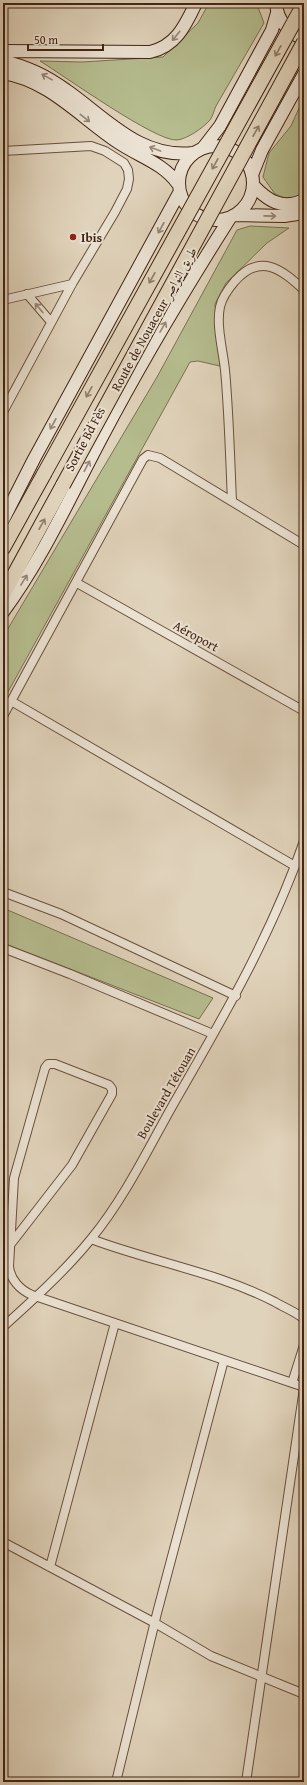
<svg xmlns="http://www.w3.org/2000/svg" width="307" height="1785" font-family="'Gentium Book Plus',Amiri,serif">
	<rect width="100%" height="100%" fill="#e0d3bb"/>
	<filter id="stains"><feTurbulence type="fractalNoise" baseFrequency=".005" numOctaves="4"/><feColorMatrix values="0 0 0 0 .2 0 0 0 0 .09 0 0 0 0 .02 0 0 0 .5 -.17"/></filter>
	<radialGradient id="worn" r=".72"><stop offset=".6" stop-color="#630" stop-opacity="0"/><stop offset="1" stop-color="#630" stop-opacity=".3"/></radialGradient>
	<!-- green -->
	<path fill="#b5bc8e" stroke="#7c7051" d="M 209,3 L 254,3 L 258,7 L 264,23 L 216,106 C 214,110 213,116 210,120 C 203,128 187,139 177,140 C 156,142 63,75 40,61 L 82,62 L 163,57 L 198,23 Z
		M 304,97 L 304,193 L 289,200 L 275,194 L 263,177 L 269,153 L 291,126 Z
		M 250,226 L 289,228 L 267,243 L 226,283 L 215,304 L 220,366 L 198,361 L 190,362 L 3,701 L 3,637 L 157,377 L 237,230 Z
		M 3,908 L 213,998 L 199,1019 L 3,943 Z"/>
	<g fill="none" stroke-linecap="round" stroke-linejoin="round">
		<defs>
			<path id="minor" d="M 3,151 L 91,146 L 105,151 L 124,163 L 128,170 L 129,179 L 127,189 L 115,212 L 72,284 L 3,412
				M 27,294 L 51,322
				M 3,300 L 72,284
				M 232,501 C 230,457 229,413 225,370 C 223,351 216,325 220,307 C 222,297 229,288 235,281 C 261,252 282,270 304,290
				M 77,583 L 304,711
				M 11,701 L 295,866
				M 3,716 L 143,459 L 148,455 L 160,458 L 304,545
				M 3,892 L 61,914 L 236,996
				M 3,948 L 70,974 L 213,1034
				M 91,1239 C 152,1262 217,1272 275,1302 C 285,1308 296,1312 304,1319
				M 10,1245 L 72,1165 L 112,1094 L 112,1089 L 109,1085 L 55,1064 L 48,1064 L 45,1068 L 14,1178 L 9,1266 C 10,1279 20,1290 32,1295 L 304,1387
				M 3,1327 C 34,1299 65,1271 91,1239 C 124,1199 148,1149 174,1103 C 223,1018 272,934 304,841
				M 292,1383 L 304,1345
				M 3,1542 L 155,1623 L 211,1656 L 304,1694
				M 50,1567 L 115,1323
				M 116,1782 L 157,1613 L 224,1360
				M 246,1782 L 304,1388"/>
			<path id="secondary" d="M 276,3 C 277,20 288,33 304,39
				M 3,51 L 150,52 C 176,46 185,26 196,3
				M 3,61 C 26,66 47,76 66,90 C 106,118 140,159 193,153
				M 3,73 C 49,80 81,118 119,143 C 140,157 163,163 178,184
				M179 183a37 37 0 1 1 74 0a37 37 0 1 1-74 0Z
				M 203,148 L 220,126 L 272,30 L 277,13
				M 252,175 L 262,150 L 304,74
				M 253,185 C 268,201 282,210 304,200
				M 236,215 L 284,216 L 304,213
				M 3,520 L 34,459 L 179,193
				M 3,612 C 43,558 71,495 103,435 C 142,361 185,289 230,218"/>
			<path id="trunk" d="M 3,548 L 44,474
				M 3,595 L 63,485"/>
		</defs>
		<!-- minor casing -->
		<use href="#minor" stroke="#6a503e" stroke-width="10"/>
		<!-- secondary casing -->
		<use href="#secondary" stroke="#422514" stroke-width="14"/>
		<!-- trunk casing -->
		<use href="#trunk" stroke="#422514" stroke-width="16"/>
		<!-- minor -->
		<use href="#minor" stroke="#ebe2d3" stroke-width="8"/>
		<!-- secondary -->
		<use href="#secondary" stroke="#ebe2d3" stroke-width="12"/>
		<!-- trunk -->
		<use href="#trunk" stroke="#e0d3bb" stroke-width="14"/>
		<!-- tram -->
		<path stroke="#422514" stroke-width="1" d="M 301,3 L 304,5"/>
		<defs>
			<path id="trunk-bridge" d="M 44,474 L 304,4
				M 63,485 L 304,42"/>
		</defs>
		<!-- trunk-bridge casing -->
		<use href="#trunk-bridge" stroke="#422514" stroke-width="16" stroke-linecap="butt"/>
		<!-- trunk-bridge -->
		<use href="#trunk-bridge" stroke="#e0d3bb" stroke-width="14"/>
	</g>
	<!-- one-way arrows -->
	<defs><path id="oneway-shaft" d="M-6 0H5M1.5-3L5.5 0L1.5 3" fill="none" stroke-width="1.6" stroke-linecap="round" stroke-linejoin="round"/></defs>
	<g stroke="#968474">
		<use href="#oneway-shaft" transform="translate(176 36) rotate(129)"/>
		<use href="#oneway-shaft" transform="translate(47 77) rotate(-151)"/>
		<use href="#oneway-shaft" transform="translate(85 118) rotate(38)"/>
		<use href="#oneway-shaft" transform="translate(155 149) rotate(-160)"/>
		<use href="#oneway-shaft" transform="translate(270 216) rotate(1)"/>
		<use href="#oneway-shaft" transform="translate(161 228) rotate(119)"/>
		<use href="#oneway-shaft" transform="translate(39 308) rotate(-131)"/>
		<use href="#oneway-shaft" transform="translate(163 327) rotate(-60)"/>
		<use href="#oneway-shaft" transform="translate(53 424) rotate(119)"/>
		<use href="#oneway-shaft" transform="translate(87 466) rotate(-62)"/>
		<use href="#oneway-shaft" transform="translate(24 580) rotate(-58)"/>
	</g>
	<g stroke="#917c68">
		<use href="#oneway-shaft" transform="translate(278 51) rotate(119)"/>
		<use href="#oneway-shaft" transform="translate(256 131) rotate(-61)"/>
		<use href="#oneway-shaft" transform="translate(215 164) rotate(119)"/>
		<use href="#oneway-shaft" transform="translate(152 278) rotate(119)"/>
		<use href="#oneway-shaft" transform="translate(89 392) rotate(119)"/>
		<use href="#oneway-shaft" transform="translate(42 524) rotate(-61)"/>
	</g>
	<!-- markers -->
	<circle fill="#8f2418" stroke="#ebe2d3" stroke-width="1.5" cx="73" cy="237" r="4"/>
	<g text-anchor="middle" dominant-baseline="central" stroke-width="4" stroke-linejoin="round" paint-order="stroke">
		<!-- poi labels -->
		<g font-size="13" font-weight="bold" fill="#422514" stroke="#ebe2d3" text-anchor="start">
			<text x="81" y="237">Ibis</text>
		</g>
		<!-- street labels -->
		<g font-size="13" fill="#422514" stroke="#ebe2d3">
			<text transform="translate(154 319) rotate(-61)">Route de Nouaceur طريق النواصر</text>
			<text transform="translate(85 439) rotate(-62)">Sortie Bd Fès</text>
			<text transform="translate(196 636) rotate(29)">Aéroport</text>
			<text transform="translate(166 1093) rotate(-60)">Boulevard Tétouan</text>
		</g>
	</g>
	<!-- margin -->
	<rect width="307" height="1785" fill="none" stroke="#e0d3bb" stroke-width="16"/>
	<rect x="4" y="4" width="299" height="1777" fill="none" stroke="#422514" stroke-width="2"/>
	<rect x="8" y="8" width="291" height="1769" fill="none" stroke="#422514"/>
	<!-- scale -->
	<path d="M28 44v6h75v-6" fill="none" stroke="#422514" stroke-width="2"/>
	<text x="34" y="44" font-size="12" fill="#422514" stroke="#ebe2d3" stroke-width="3" paint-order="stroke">50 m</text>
	<rect width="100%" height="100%" filter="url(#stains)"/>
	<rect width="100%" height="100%" fill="url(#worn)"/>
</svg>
